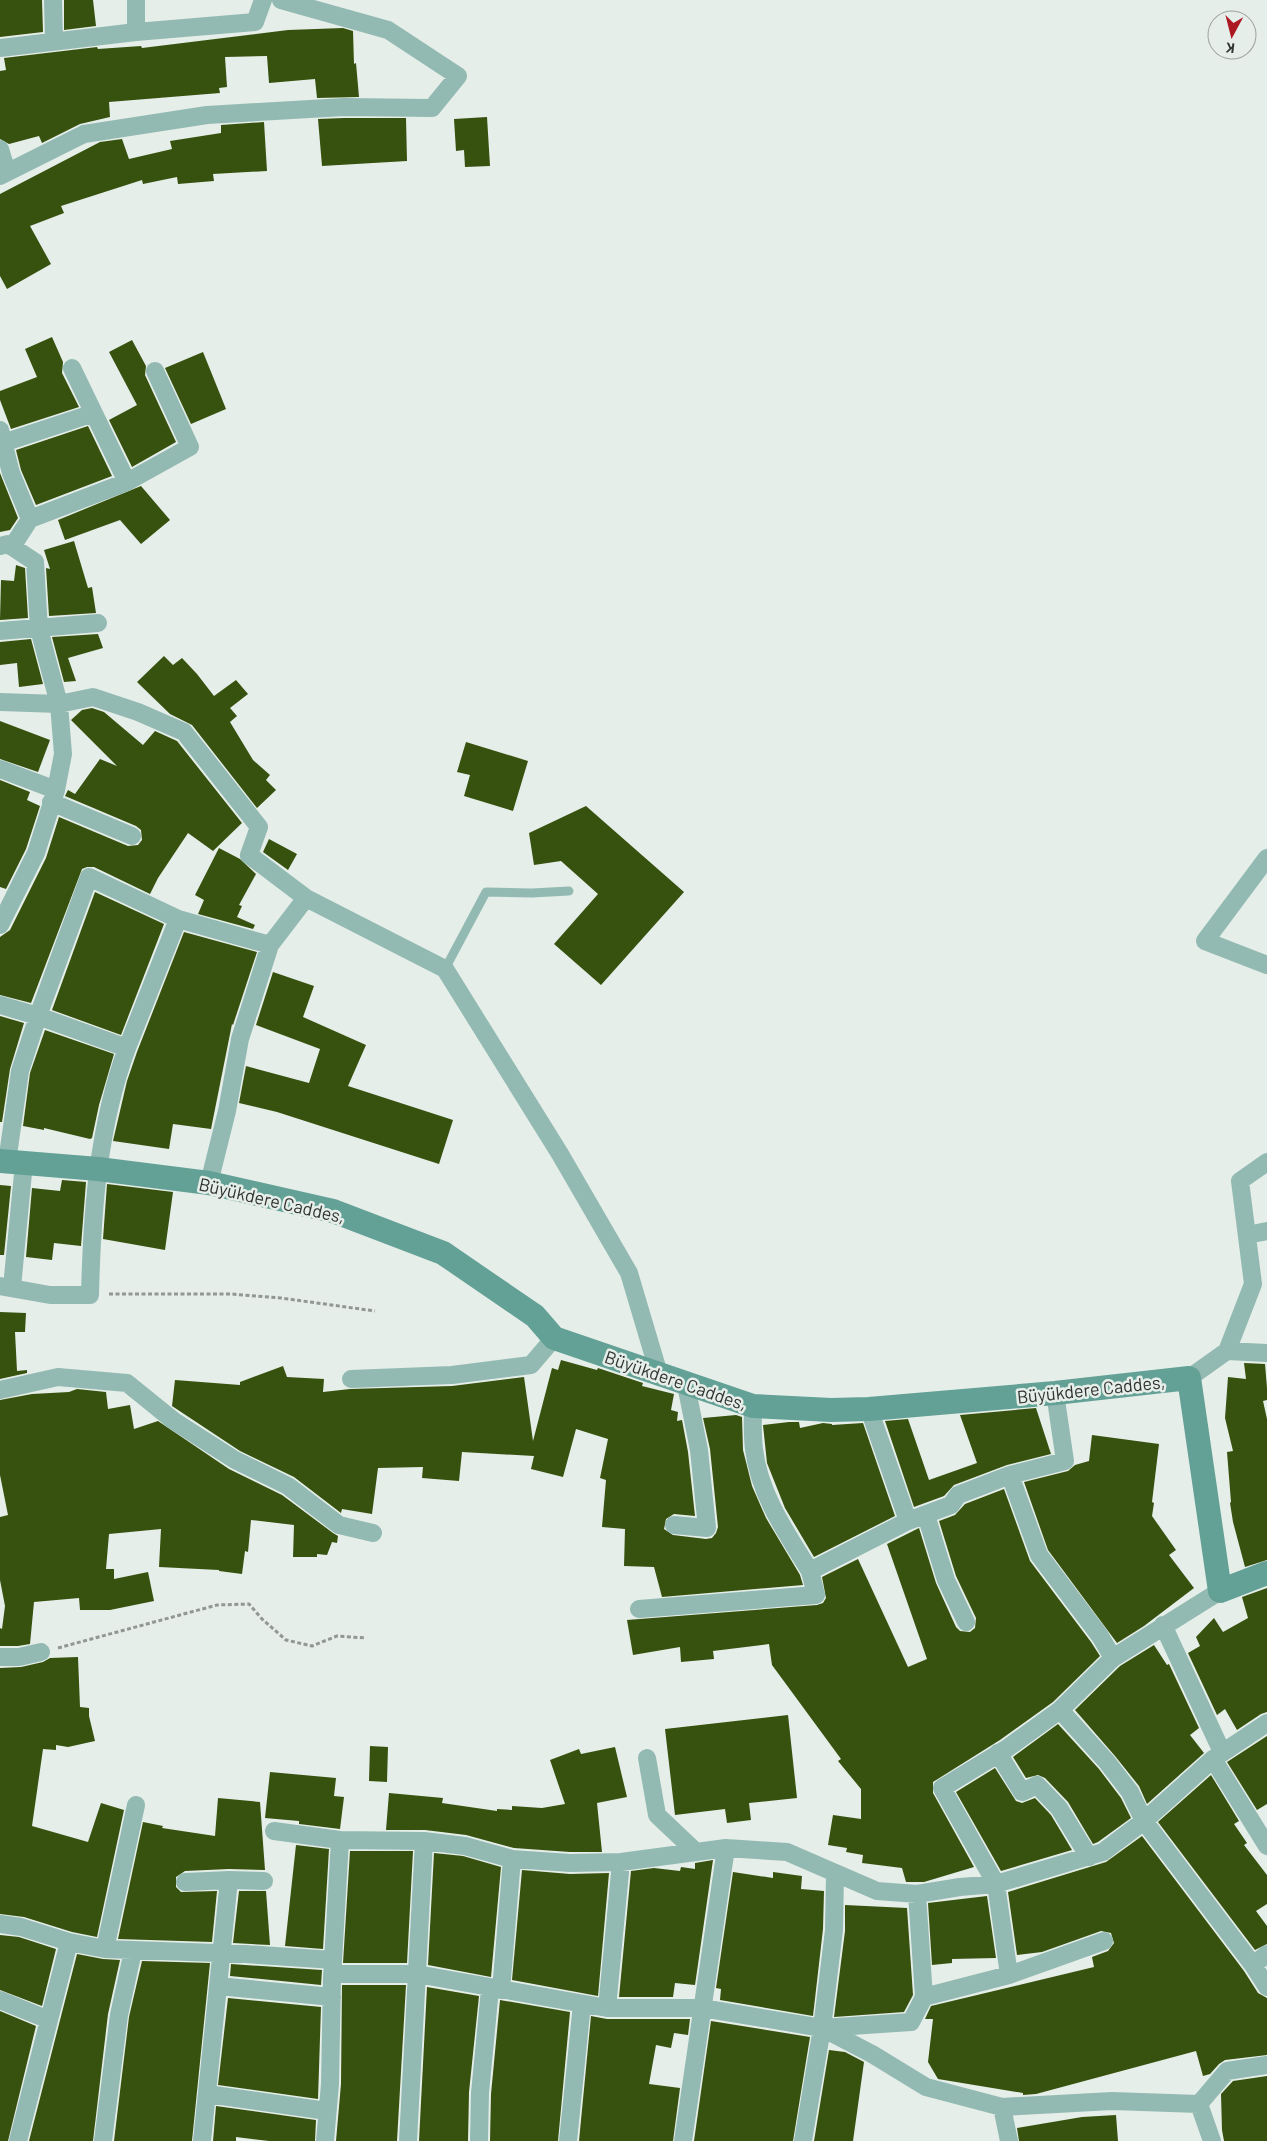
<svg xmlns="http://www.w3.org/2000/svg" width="1267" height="2141" font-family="Barlow,sans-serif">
	<rect width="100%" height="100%" fill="#e6eee9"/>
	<!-- building -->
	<path fill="#37520e" d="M 0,0 L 42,0 L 43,32 L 0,37 Z
		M 64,0 L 93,0 L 96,26 L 64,30 Z
		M 343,28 L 353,31 L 354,64 L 356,63 L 359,97 L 317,98 L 315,79 L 269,83 L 267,56 L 225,57 L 227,87 L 219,88 L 220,93 L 109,102 L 110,117 L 80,124 L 42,143 L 39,136 L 9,144 L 0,139 L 0,71 L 6,70 L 4,58 L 97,47 L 98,49 L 141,46 L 142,48 L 288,30 Z
		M 487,117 L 490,166 L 465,167 L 464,150 L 456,151 L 454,119 Z
		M 344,118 L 406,118 L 407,161 L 322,166 L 318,119 Z
		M 264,122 L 267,171 L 213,174 L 214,181 L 178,184 L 177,177 L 143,184 L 142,180 L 61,206 L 64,213 L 30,226 L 51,264 L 7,289 L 0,276 L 0,194 L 100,142 L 122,139 L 129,159 L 172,149 L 170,141 L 221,133 L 221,125 Z
		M 52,337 L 63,362 L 62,373 L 79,407 L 11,429 L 0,400 L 0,391 L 37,377 L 25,349 Z
		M 132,340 L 146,366 L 145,375 L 176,442 L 132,467 L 109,420 L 137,405 L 109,352 Z
		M 203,352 L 226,409 L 191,424 L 165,368 Z
		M 88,426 L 112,476 L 36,505 L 21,470 L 16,450 Z
		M 0,473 L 18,518 L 10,530 L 0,532 Z
		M 141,486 L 170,520 L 141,544 L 120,520 L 65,540 L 58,520 Z
		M 74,541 L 88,588 L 92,587 L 96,613 L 49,616 L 46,568 L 50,569 L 44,550 Z
		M 16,565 L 25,568 L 28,618 L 0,620 L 1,580 L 14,581 Z
		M 98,634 L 103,648 L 68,658 L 76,681 L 64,682 L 52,637 Z
		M 31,639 L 43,684 L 19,687 L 17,663 L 0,665 L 0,642 Z
		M 164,656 L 173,665 L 182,658 L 197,674 L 214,696 L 236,680 L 248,694 L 230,708 L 237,716 L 230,722 L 253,760 L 270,775 L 266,780 L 276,790 L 257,808 L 192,725 L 170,714 L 137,682 Z
		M 92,708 L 104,712 L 143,745 L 155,731 L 177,741 L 242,823 L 213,851 L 188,833 L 158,878 L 150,894 L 94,867 L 87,867 L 82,869 L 31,1003 L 0,995 L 0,937 L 10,930 L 46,858 L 59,817 L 128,846 L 138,845 L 142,840 L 141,830 L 136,826 L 65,796 L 68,790 L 75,794 L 100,759 L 117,766 L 71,720 L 82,710 Z
		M 0,721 L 50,740 L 38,772 L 0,759 Z
		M 466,742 L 528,761 L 513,811 L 464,796 L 470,775 L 457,772 Z
		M 0,780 L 30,792 L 27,800 L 40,806 L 26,849 L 6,889 L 0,887 Z
		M 586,806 L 684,892 L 601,985 L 554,944 L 598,894 L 561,861 L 534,865 L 529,833 Z
		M 269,839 L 297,854 L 288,870 L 263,852 Z
		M 219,848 L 240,859 L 256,874 L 239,905 L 242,906 L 237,917 L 255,925 L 253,929 L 198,914 L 204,900 L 195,895 Z
		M 95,892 L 164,924 L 121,1035 L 52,1010 Z
		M 184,932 L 257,952 L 233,1025 L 232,1024 L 211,1129 L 173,1124 L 169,1149 L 113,1141 L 127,1081 L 137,1052 Z
		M 273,972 L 314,986 L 303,1017 L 366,1045 L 348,1086 L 453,1120 L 439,1164 L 277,1112 L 239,1103 L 246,1066 L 309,1083 L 320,1049 L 256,1025 Z
		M 0,1016 L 24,1023 L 10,1069 L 2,1122 L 0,1122 Z
		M 45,1030 L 114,1054 L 99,1105 L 92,1138 L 90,1139 L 44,1128 L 44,1130 L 23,1126 L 30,1073 Z
		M 62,1180 L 86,1182 L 81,1246 L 54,1243 L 52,1260 L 26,1257 L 32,1188 L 60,1191 Z
		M 107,1184 L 173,1192 L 165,1250 L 103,1239 Z
		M 0,1185 L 11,1186 L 4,1255 L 0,1255 Z
		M 0,1312 L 26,1313 L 25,1332 L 15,1332 L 17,1371 L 27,1370 L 27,1373 L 0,1379 Z
		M 561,1360 L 597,1370 L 598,1368 L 643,1383 L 642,1386 L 674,1394 L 671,1410 L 678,1412 L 677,1421 L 682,1420 L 688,1452 L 695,1516 L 674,1514 L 666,1519 L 664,1529 L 673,1535 L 706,1539 L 712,1538 L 716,1533 L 718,1527 L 710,1449 L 703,1418 L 736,1415 L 742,1417 L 743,1450 L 752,1486 L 766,1518 L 800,1575 L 803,1585 L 662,1597 L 654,1567 L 624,1566 L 625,1529 L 602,1527 L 606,1480 L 600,1478 L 608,1439 L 576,1429 L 563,1477 L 531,1469 L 534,1456 L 462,1452 L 459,1481 L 422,1478 L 423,1467 L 378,1468 L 372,1514 L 342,1509 L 341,1513 L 294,1477 L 240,1451 L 172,1406 L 175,1380 L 240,1385 L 240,1382 L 283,1366 L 287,1377 L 324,1379 L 323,1392 L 350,1389 L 452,1386 L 524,1377 L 533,1441 L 552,1368 L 558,1370 Z
		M 1244,1363 L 1265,1364 L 1267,1388 L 1267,1400 L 1263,1401 L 1267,1419 L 1267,1560 L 1245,1567 L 1233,1522 L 1230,1503 L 1231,1502 L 1227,1452 L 1233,1451 L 1225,1418 L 1228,1377 L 1246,1379 Z
		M 77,1389 L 106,1392 L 108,1409 L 130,1405 L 134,1429 L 158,1421 L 229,1469 L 282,1495 L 333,1533 L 338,1536 L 337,1543 L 332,1542 L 327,1555 L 317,1554 L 317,1557 L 293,1557 L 294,1525 L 251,1520 L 248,1552 L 245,1551 L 242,1574 L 219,1571 L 219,1570 L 159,1567 L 161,1529 L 109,1534 L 106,1569 L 114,1569 L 114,1579 L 148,1572 L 154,1601 L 110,1610 L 80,1610 L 79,1598 L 34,1602 L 30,1644 L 18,1646 L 0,1646 L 0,1628 L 2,1629 L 5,1606 L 0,1580 L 0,1517 L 8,1515 L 0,1475 L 0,1400 L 32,1394 L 69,1392 Z
		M 1036,1408 L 1051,1454 L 1007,1465 L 954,1485 L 944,1496 L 914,1507 L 885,1421 L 908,1419 L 929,1480 L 977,1463 L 960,1415 Z
		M 789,1422 L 799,1422 L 800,1428 L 823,1423 L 832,1424 L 832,1425 L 863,1423 L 895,1516 L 814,1557 L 785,1508 L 767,1463 L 763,1425 Z
		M 1092,1435 L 1159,1444 L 1152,1502 L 1154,1503 L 1152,1516 L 1176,1550 L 1169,1555 L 1194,1588 L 1144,1626 L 1117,1643 L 1048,1550 L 1024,1482 L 1068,1471 L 1075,1465 L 1089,1461 Z
		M 1004,1489 L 1030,1561 L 1091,1642 L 1100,1656 L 1053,1702 L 1000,1740 L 933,1782 L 933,1793 L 974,1867 L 924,1882 L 906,1882 L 902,1868 L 862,1863 L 863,1855 L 846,1852 L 847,1848 L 828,1845 L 833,1815 L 861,1819 L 861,1789 L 838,1761 L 841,1759 L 772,1665 L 769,1644 L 713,1651 L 714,1659 L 681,1662 L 680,1647 L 633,1655 L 627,1620 L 817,1605 L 823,1603 L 826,1598 L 822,1577 L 858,1559 L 908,1667 L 927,1659 L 887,1544 L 919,1528 L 936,1583 L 956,1627 L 960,1631 L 970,1632 L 975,1628 L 976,1618 L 956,1576 L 939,1521 L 955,1515 L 965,1504 Z
		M 1267,1588 L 1267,1712 L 1261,1714 L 1237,1730 L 1225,1709 L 1217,1715 L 1188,1653 L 1200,1646 L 1196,1637 L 1214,1618 L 1223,1632 L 1248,1618 L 1242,1597 Z
		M 1154,1645 L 1167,1665 L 1169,1664 L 1199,1728 L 1190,1735 L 1204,1753 L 1147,1804 L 1139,1786 L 1115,1756 L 1075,1710 L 1120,1666 Z
		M 78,1657 L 80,1707 L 89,1708 L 89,1716 L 95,1741 L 68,1747 L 56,1745 L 56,1750 L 43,1749 L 32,1826 L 88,1842 L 101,1803 L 124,1810 L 97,1937 L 72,1932 L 24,1917 L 0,1914 L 0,1668 L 21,1667 L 43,1662 L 50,1658 Z
		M 788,1715 L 797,1798 L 749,1803 L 751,1820 L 727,1823 L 725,1809 L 675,1815 L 665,1729 Z
		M 1058,1724 L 1099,1769 L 1121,1798 L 1131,1818 L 1098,1842 L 1093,1844 L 1068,1802 L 1045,1778 L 1038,1775 L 1026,1778 L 1013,1757 Z
		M 1267,1736 L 1267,1804 L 1257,1810 L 1227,1762 Z
		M 370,1746 L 388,1747 L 387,1782 L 369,1781 Z
		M 615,1747 L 627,1797 L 597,1803 L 602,1852 L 570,1852 L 514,1848 L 466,1835 L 425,1830 L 386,1830 L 389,1793 L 443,1798 L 442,1803 L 497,1811 L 497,1809 L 512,1810 L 512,1806 L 542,1808 L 565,1804 L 550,1760 L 579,1749 L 581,1754 Z
		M 995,1768 L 1016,1801 L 1022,1803 L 1035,1798 L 1051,1815 L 1072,1850 L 1001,1871 L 956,1792 Z
		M 270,1772 L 336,1778 L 334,1796 L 344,1797 L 340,1829 L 299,1824 L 299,1821 L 265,1818 Z
		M 1211,1775 L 1239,1821 L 1234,1824 L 1247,1843 L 1244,1845 L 1267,1875 L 1267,1904 L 1256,1911 L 1267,1926 L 1267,1944 L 1255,1950 L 1158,1822 Z
		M 218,1798 L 260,1802 L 265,1870 L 229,1869 L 185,1871 L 176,1877 L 176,1887 L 181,1892 L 217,1891 L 212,1942 L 118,1939 L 143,1822 L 163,1826 L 162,1828 L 215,1836 Z
		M 1142,1836 L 1244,1971 L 1258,1993 L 1267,1998 L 1267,2055 L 1225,2060 L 1219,2064 L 1210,2074 L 1203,2076 L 1196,2051 L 1036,2094 L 1023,2095 L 1023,2093 L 938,2079 L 928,2062 L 933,2019 L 925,2019 L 931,2006 L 1094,1967 L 1092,1957 L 1108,1951 L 1114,1943 L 1111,1933 L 1101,1931 L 1042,1952 L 1017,1955 L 1008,1892 L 1106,1862 Z
		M 296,1845 L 329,1849 L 323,1949 L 285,1946 Z
		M 350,1851 L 413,1851 L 407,1963 L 343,1963 Z
		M 434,1853 L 463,1856 L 501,1867 L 491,1977 L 428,1965 Z
		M 713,1860 L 695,1985 L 675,1983 L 673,1997 L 619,1997 L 631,1871 L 654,1868 L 680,1871 L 681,1867 L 695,1869 L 695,1863 Z
		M 522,1870 L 570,1874 L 609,1873 L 598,1996 L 512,1980 Z
		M 733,1872 L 773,1878 L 773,1872 L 802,1876 L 801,1889 L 824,1891 L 823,1929 L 813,2016 L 720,2000 L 721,1989 L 716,1988 Z
		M 239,1891 L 266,1891 L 270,1945 L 233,1943 Z
		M 987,1896 L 996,1958 L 952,1959 L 952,1963 L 932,1965 L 928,1903 Z
		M 845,1905 L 907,1908 L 913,1995 L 904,2012 L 834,2017 L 845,1931 Z
		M 0,1935 L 19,1937 L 56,1949 L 42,2006 L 0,1990 Z
		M 77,1954 L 103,1959 L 120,1960 L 108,2014 L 93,2141 L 29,2141 Z
		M 142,1961 L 210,1963 L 192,2141 L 114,2141 L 129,2017 Z
		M 231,1964 L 322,1970 L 321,1985 L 230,1976 Z
		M 342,1985 L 406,1985 L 397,2141 L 336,2141 L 341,2084 Z
		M 427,1987 L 479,1996 L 469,2092 L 468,2141 L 419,2141 Z
		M 228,1998 L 321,2007 L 318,2099 L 218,2085 Z
		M 500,2000 L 570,2012 L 558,2141 L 490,2141 L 491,2094 Z
		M 0,2011 L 36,2026 L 8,2141 L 0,2141 Z
		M 591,2016 L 607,2019 L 690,2019 L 688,2035 L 674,2033 L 671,2048 L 656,2045 L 649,2084 L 680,2088 L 673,2141 L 579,2141 Z
		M 711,2021 L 810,2037 L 793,2141 L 694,2141 Z
		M 829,2050 L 845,2052 L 864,2062 L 853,2141 L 814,2141 Z
		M 1267,2076 L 1267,2141 L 1224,2141 L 1222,2130 L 1221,2094 L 1233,2081 Z
		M 216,2106 L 316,2120 L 315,2141 L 269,2141 L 236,2137 L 236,2141 L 213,2141 Z
		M 1116,2115 L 1118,2141 L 1019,2141 L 1017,2128 L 1082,2117 Z"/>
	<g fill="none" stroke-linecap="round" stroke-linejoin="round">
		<!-- path -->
		<path stroke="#919793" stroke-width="3" stroke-dasharray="4 2.5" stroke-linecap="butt" d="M 109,1294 L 231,1294 L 281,1298 L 375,1311
			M 58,1648 L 217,1605 L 249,1604 L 262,1619 L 286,1640 L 312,1646 L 337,1636 L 366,1638"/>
		<!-- lane -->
		<path stroke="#93bab2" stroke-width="9" d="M 445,969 L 486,892 L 532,893 L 569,891"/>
		<!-- street -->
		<path stroke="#93bab2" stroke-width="18" d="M 53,0 L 54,40
			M 136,32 L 136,0
			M 0,48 L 136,32 L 255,22 L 263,0
			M 0,149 L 7,172
			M 0,176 L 84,134 L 207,115 L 344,107 L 432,108 L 458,76 L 388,30 L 281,0
			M 0,430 L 11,473 L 30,519
			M 0,444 L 94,413
			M 127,482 L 190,447 L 155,371
			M 0,546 L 8,544 L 35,562 L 39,629 L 59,704 L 63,754 L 56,790 L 36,853 L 0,925
			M 12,547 L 30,519 L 127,482 L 72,368
			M 0,631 L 98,623
			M 0,702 L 59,704 L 93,697 L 138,712 L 184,732 L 259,827 L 249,855 L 306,898 L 445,969 L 560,1154 L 629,1273 L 659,1374
			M 0,769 L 56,790
			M 51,802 L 132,836
			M 1267,858 L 1205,941 L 1267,965
			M 178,919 L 270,945
			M 0,1005 L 38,1016 L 127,1048 C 98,1127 92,1211 90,1295 L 50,1295 L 0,1286
			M 7,1162 L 20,1071 L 38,1016 L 89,877 L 178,919 L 127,1048
			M 209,1183 L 227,1111 L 240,1039 L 270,945 L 306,898
			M 1247,1235 L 1267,1231
			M 12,1287 L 24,1163
			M 1227,1351 L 1253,1284 L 1240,1181 L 1267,1162
			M 1189,1378 L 1227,1351 L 1267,1353
			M 351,1379 L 452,1375 L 531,1365 L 554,1338
			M 0,1390 L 58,1377 L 127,1383 L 174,1421 L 235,1460 L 288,1486 L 339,1525 L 373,1533
			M 1055,1393 L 1065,1461 L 1010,1475 L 1039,1555 L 1100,1636 L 1113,1658
			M 753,1406 C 753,1420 752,1435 754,1449 C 759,1494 787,1534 810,1571 L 908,1521 L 951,1505 L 958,1495 L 1010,1475
			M 869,1409 L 908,1521
			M 926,1515 L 946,1580 L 966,1622
			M 674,1525 L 707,1528 L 699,1450 L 686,1385
			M 1220,1591 L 1113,1658 L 1060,1710 L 1107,1762 L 1130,1792 L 1144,1821 L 1253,1965 L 1267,1987
			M 639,1609 L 816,1595 L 810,1571
			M 1163,1625 L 1222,1752
			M 0,1657 L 19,1657 L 41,1652
			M 998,1753 L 1022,1792 L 1037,1785 L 1059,1808 L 1089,1857
			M 647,1758 L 657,1815 L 695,1851
			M 1213,1759 L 1267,1846
			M 274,1831 L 340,1840 L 424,1841 L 465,1846 L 512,1859 L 570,1863 L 621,1862 L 726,1848 L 787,1852 L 877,1891 L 917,1894 L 960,1887 L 996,1884 L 1103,1852 L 1144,1821 L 1213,1759 L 1267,1723
			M 229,1880 L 264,1881
			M 185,1882 L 229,1880 L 202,2141
			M 917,1894 L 924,1997
			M 0,1924 L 21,1927 L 69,1942 L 105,1949 L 245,1954 L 333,1960
			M 105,1949 L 136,1805
			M 1253,1965 L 1267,1954
			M 333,1974 L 417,1974 L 607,2008 L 702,2008 L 822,2028 L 872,2054 L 926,2087 L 1002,2107 L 1112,2101 L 1199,2104 L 1212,2141
			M 1009,1975 L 996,1884 L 942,1788 L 1006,1749 L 1060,1710
			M 218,1986 L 332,1997
			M 501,1990 L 512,1859
			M 0,2000 L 49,2020
			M 607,2008 L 621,1862
			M 822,2028 L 911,2022 L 924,1997 L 1009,1975 L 1104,1941
			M 207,2094 L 327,2111
			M 1199,2104 L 1227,2071 L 1267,2065
			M 1002,2107 L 1009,2141
			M 18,2141 L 69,1942
			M 103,2141 L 119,2015 L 133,1951
			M 325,2141 L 330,2084 L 332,1978 L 340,1840
			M 408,2141 L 424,1841
			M 479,2141 L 480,2093 L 490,1989
			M 568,2141 L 582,2004
			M 683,2141 L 726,1848
			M 803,2141 L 822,2028 L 834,1930 L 835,1874"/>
		<!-- secondary -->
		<path stroke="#63a196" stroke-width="24" d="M 0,1161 L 98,1169 L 209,1183 L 333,1211 L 443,1253 L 535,1316 L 554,1338 L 753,1406 L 831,1410 L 869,1409 L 1055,1393 L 1189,1378 L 1220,1591 L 1267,1573"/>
	</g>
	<g text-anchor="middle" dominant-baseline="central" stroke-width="5" stroke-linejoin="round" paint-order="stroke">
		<!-- street labels -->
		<g font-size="18" fill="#303331" stroke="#e6eee9">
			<text transform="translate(272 1200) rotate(13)">Büyükdere Caddes,</text>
			<text transform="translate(676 1380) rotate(19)">Büyükdere Caddes,</text>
			<text transform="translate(1091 1389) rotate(-6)">Büyükdere Caddes,</text>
		</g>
	</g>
	<!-- north arrow -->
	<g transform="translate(1232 35) rotate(187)"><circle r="24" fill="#e6eee9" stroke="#9da39f"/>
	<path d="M0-4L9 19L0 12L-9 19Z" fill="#ad1923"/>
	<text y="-8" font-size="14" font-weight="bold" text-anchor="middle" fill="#303331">K</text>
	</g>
</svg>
